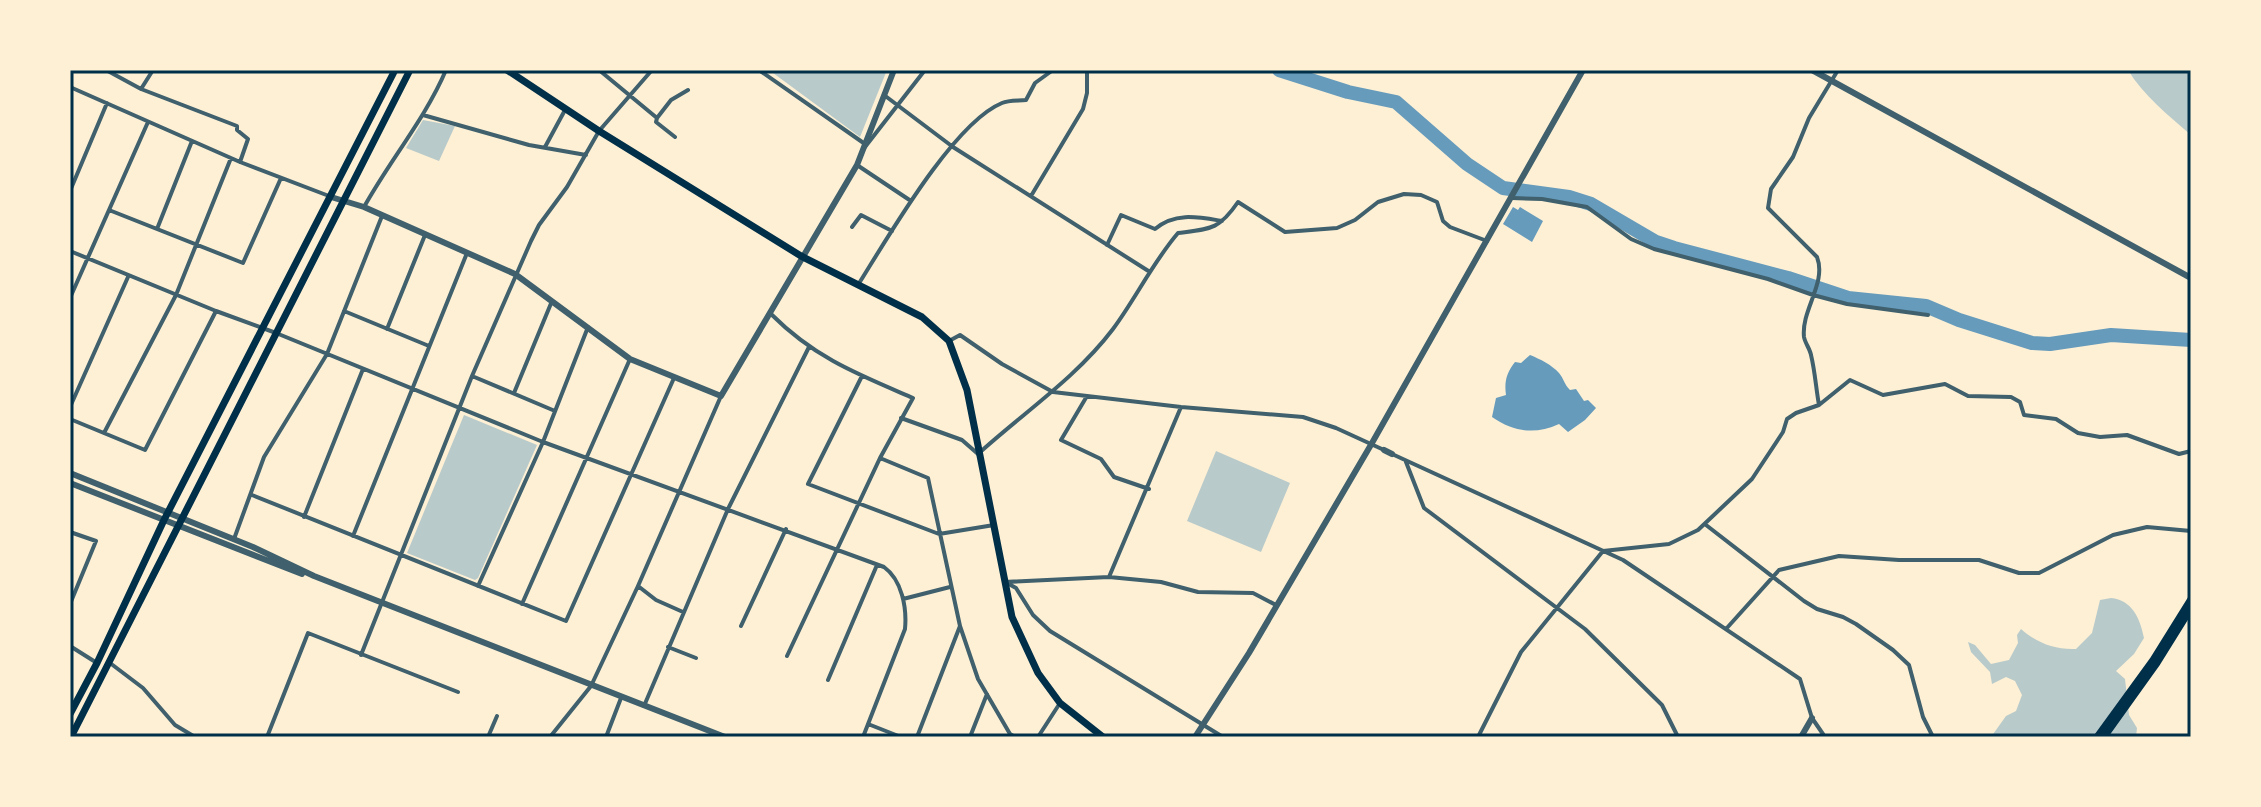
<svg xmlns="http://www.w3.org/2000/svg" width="2261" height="807" font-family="'Exo 2',sans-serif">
	<rect width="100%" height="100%" fill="#fdf0d5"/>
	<!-- green -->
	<path fill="#b9caca" d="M 769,70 L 887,70 L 860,137 Z
		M 2128,70 L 2191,70 L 2191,135 C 2169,116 2143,95 2128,70 Z
		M 423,120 L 455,126 L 439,161 L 406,148 Z
		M 464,415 L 537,445 L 478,578 L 475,580 L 407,553 Z
		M 1216,451 L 1290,483 L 1261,552 L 1187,521 Z
		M 2111,598 C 2132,600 2140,618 2144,638 L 2134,654 L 2116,671 L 2125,679 L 2129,715 L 2137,728 L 2136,737 L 1991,737 L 2006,716 L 2016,711 L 2022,695 L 2015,681 L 2006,677 L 1992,684 L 1990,672 L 1971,652 L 1968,642 L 1975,645 L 1991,664 L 2009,660 L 2018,643 L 2017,635 L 2021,629 C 2037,643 2055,650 2076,649 L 2092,633 L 2100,600 Z"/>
	<!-- water -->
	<path fill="#669bbc" d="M 1513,207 L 1518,210 L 1520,207 L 1543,221 L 1532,242 L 1503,224 Z
		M 1530,355 C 1540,359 1552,365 1559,373 C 1564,379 1564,384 1570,390 L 1576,389 L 1584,401 L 1588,400 L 1596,408 L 1585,420 L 1568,432 L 1559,424 C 1535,435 1514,432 1492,417 L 1496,398 L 1506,395 C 1504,381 1507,372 1515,362 L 1521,363 Z"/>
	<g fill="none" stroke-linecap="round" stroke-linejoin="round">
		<!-- river -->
		<path stroke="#669bbc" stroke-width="14" d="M 1279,70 L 1348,92 L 1396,102 L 1467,164 L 1503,188 L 1569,197 L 1591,204 L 1656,242 L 1674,248 L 1788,278 L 1848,298 L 1926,306 L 1959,320 L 2032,343 L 2050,344 L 2111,335 L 2191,340"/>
		<!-- minor -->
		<path stroke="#3f606c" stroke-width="4" d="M 106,70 L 141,89 L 237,126 L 237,130 L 248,139 L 240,162
			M 599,70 L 657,118
			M 759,70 L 865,144
			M 70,87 L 240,162 L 329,196
			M 141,89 L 153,70
			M 884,95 L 953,147 L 1150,272
			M 423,115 L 529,145 L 586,155
			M 675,137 L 656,122 L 657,118 L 671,100 L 688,90
			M 545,147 L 565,110
			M 865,147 L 925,70
			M 857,165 L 911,201
			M 70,191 L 107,103
			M 1031,196 L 1083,109 L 1087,93 L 1087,70
			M 1512,198 L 1542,199 L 1587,207 L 1631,239 L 1654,249 L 1768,279 L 1813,295 L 1847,304 L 1928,315
			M 364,207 C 390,160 425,119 446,70
			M 109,210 L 243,263 L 281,178
			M 852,227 L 861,215 L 892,231
			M 157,229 L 192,141
			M 1107,245 L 1121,215 L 1155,229 C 1175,212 1198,217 1222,221
			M 70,251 L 216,311
			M 858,285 C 887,239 953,123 1002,103 C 1009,100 1019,101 1026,100 L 1035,83 L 1053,70
			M 70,298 L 148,122
			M 344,311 L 429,346
			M 771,314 C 815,358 857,374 913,398 L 880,458 L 787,656
			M 387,329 L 425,235
			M 949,341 L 960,335 L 1002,364 L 1053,392 L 1181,407 L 1303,417 L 1336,428 L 1384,450
			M 472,376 L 555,411
			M 862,376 L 808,484 L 939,534 L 994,525
			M 514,393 L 552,301
			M 1087,396 L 1061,440 L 1101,459 L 1114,477 L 1149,489
			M 1819,405 C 1816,389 1815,371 1811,355 C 1810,349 1805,343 1804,337 C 1801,310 1827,283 1817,257 L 1768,208 L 1771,189 L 1793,157 L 1809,118 L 1838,70
			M 70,407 L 128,277
			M 901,418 L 962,440 L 978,454 C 1023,413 1076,378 1113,329 C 1136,298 1153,262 1178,233 C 1210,229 1219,230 1238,202 L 1285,232 L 1337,228 L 1355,220 L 1378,202 L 1404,194 L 1421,195 L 1437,202 L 1443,221 L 1450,227 L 1487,241
			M 70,419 L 145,450 L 216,311 L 276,333 L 543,442 L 884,567 C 902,580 907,608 905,629 L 863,737
			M 104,433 L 176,295 L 231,158
			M 1392,454 L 1623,560 L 1800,679 L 1812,718 L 1825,737
			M 880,458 L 928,478 L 960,626
			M 1406,462 L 1424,508 L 1585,629 L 1662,705 L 1678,737
			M 252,495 L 566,621 L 674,378
			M 304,517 L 363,369
			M 1706,525 L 1804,601 L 1817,609 L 1843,617 L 1856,624 L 1893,650 L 1909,665 L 1923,717 L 1933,737
			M 70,532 L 96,541 L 70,604
			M 353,536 L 467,253
			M 234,539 L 264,457 L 327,354 L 382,216
			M 1109,577 L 1181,407
			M 1005,582 L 1109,577 L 1161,582 L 1198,592 L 1253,593 L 1276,605
			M 1007,583 L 1016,588 L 1033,615 L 1050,631 L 1223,737
			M 478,586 L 543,442 L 588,327
			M 638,586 L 656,600 L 683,612
			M 903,599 L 950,587
			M 522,604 L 630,359
			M 741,626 L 786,529
			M 1726,629 L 1779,570 L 1839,556 L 1899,560 L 1979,560 L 2019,573 L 2039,573 L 2113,535 L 2147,527 L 2191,531
			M 70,646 L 97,663
			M 668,647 L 696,658
			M 361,655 L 472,376 L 531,241 L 539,225 L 567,187 L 599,131 L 652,70
			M 110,663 L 143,688 L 175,725 L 195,737
			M 828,680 L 877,565
			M 644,706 L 728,509 L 809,347
			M 868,724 L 901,737
			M 267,737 L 308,633 L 458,692
			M 488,737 L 497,716
			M 550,737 L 591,686 L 638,586 L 721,396
			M 606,737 L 621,698
			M 917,737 L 960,626 L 978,679 L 1010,734 L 1015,737
			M 970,737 L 987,694
			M 1038,737 L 1060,703
			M 1478,737 L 1521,652 L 1603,551 L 1669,544 L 1698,530 L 1752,479 L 1783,432 L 1787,419 L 1796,413 L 1819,405 L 1850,380 L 1883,395 L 1945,384 L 1968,396 L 2011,397 L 2020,402 L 2024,415 L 2056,419 L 2078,433 L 2100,437 L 2127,435 L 2179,454 L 2191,451"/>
		<!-- tertiary -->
		<path stroke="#3f606c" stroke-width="6" d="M 1812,70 L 2191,278
			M 331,197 L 364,207 L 515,274 L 630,359 L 721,396 L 857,165 L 894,70
			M 1384,450 L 1392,454
			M 70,473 L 253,547 L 314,576 L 725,737
			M 70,483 L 302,574
			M 1195,737 L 1249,653 L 1372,443 L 1583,70
			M 1801,737 L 1812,718"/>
		<!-- primary -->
		<path stroke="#003049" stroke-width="7" d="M 507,70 L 599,131 L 801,256 L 922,317 L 949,341 L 967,390 L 1012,617 L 1038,673 L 1060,703 L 1103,737"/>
		<!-- trunk -->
		<path stroke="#003049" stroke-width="7" d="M 70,714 L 97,663 L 164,520 L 395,70
			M 71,737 L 410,70
			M 2097,737 L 2153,660 L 2191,599
			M 2104,737 L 2157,663 L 2190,610"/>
	</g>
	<!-- border -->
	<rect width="2261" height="807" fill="none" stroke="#fdf0d5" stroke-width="144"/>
	<rect x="72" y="72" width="2117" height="663" fill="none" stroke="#003049" stroke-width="3"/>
</svg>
